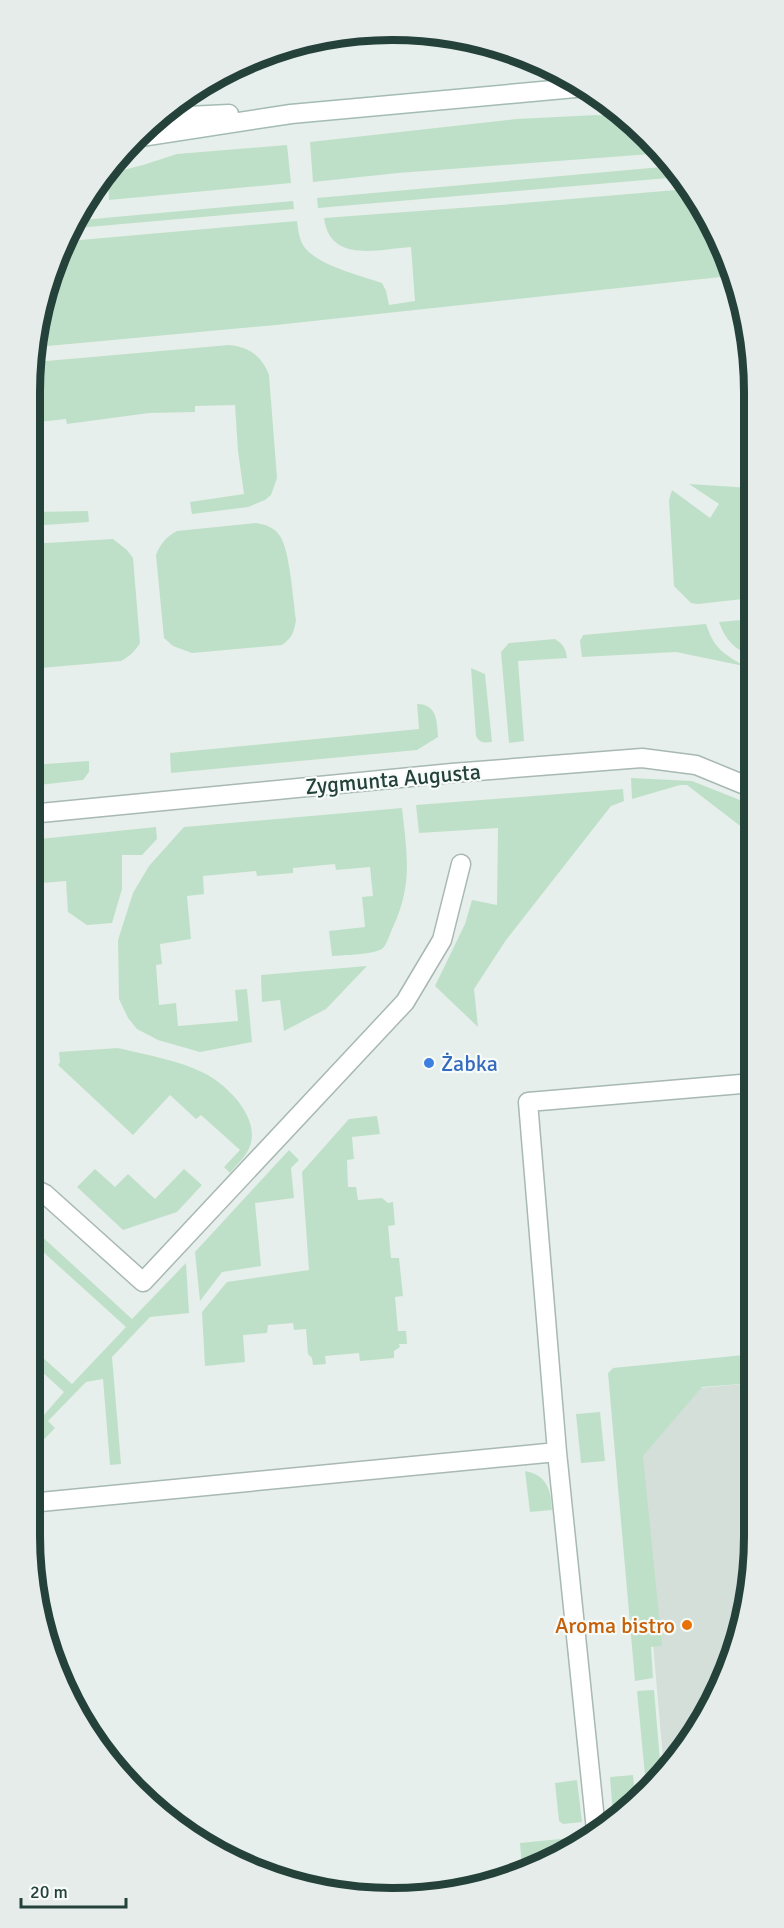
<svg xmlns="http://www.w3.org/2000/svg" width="784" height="1928" font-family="Signika,sans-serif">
	<rect width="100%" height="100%" fill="#e6efeb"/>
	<!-- built -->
	<path fill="#d4dfda" d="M 754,1383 L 754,1536 L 735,1652 L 679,1757 L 664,1770 L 654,1655 L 635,1394 Z"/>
	<!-- green -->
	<path fill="#bfe0c8" d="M 597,115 L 622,117 L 664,153 L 398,173 L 313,182 L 310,142 L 516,119 Z
		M 287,145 L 291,183 L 109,200 L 108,174 L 143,165 L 177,154 Z
		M 673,166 L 680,177 L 318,208 L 317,198 Z
		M 688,189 L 717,232 L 730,276 L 276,325 L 37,347 L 49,276 L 69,241 L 297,221 C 298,229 299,240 305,248 C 320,266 359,275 382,283 L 386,291 L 389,305 L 415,301 L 411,247 C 379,249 330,264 324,218 L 500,205 Z
		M 293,201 L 294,209 L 77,228 L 82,220 Z
		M 229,345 C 249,347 262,356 269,375 L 277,478 L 271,495 L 265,500 L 248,507 L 192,514 L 190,502 L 244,494 L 238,451 L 235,405 L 195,406 L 195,412 L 149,413 L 67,424 L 66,419 L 30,423 L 30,392 L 35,362 Z
		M 30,452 L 34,512 L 88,511 L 89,522 L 30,526 Z
		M 689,484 L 751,488 L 752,598 L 698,604 L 691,603 L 674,586 L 669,500 L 672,490 L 710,518 L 719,504 Z
		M 256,523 C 266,525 274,527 280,536 C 290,551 293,600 296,620 C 294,632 292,638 282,645 L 192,653 L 173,646 L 164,638 L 156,555 C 161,543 166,537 177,531 Z
		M 113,539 L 127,550 L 133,558 L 140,643 C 134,652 130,656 121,661 L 41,668 L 30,667 L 30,544 Z
		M 752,619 L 752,657 C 735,649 725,640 719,622 Z
		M 706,624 C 715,650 722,652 744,666 L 676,652 L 582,657 L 580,641 L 583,635 Z
		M 555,639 C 563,644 566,649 567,658 L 518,661 L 524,741 L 509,743 L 501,652 L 509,643 Z
		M 471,668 L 485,674 L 492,742 C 484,743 480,743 476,736 Z
		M 417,704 C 437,704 437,721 438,737 L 417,750 L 171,773 L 170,753 L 419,729 Z
		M 89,761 L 89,772 L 83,780 L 30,786 L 30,765 Z
		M 631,778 L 692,781 L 745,802 L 752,807 L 752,835 L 687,785 L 680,785 L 632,799 Z
		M 623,789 L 624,801 L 611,806 L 506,940 L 474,989 L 478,1027 L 435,986 L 465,924 L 472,900 L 497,905 L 498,828 L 419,833 L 416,805 Z
		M 402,808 C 407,854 413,884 393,927 C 390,933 387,944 383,948 C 375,955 343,955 332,956 L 329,931 L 365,927 L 362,897 L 373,896 L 370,867 L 336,870 L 335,864 L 293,868 L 293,873 L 257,876 L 256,871 L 203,876 L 204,894 L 187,896 L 191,939 L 160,944 L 162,964 L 156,965 L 159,1005 L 176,1003 L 178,1026 L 238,1021 L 235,990 L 247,989 L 252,1042 L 200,1052 L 158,1040 L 137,1029 L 128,1018 L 119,999 L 118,940 L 133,893 L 149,866 L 184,827 Z
		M 156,827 L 157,839 L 142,855 L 122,855 L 122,889 L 112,923 L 87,925 L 68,912 L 66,881 L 30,884 L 30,840 Z
		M 367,966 L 326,1009 L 284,1031 L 280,1000 L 262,1002 L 261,975 Z
		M 118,1048 C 146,1055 178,1060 204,1073 C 226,1084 258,1115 251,1143 C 248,1155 238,1163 230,1173 L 224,1167 L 240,1150 L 201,1115 L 196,1119 L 170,1095 L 133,1135 L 58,1065 L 60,1062 L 59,1052 Z
		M 377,1116 L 380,1134 L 352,1137 L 354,1159 L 347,1160 L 348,1187 L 356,1187 L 358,1200 L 382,1198 L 388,1203 L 393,1202 L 395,1225 L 388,1226 L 391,1258 L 399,1258 L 403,1296 L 395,1297 L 398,1331 L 406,1331 L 407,1344 L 399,1344 L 400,1347 L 394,1351 L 394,1358 L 360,1361 L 359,1353 L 325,1356 L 326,1364 L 313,1365 L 312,1358 L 308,1354 L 306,1329 L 294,1330 L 293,1323 L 268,1325 L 267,1333 L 243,1335 L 245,1362 L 205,1366 L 202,1312 L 227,1282 L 309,1270 L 302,1172 L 349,1119 Z
		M 289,1150 L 299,1160 L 291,1168 L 294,1198 L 255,1203 L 261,1266 L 222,1272 L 200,1301 L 195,1252 Z
		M 95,1169 L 115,1187 L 128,1174 L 155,1199 L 184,1169 L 202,1185 L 177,1212 L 123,1230 L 77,1187 Z
		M 37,1232 L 132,1319 L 186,1263 L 189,1313 L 150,1317 L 112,1357 L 121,1464 L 110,1465 L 103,1379 L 86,1382 L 48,1421 L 55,1428 L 30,1454 L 30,1431 L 64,1392 L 30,1361 L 30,1346 L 72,1384 L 126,1327 L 30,1240 Z
		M 754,1354 L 754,1383 L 702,1387 L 643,1456 L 662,1646 L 651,1647 L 653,1678 L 635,1681 L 608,1373 L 613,1368 Z
		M 600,1412 L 605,1461 L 581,1463 L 576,1414 Z
		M 525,1471 C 547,1475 551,1490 552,1510 L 530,1512 Z
		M 654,1690 L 661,1772 L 646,1786 L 637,1691 Z
		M 633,1775 L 635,1795 L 613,1815 L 610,1777 Z
		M 577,1780 L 582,1822 L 563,1824 L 559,1821 L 555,1783 Z
		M 580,1837 L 579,1844 L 573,1849 L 522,1867 L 520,1843 Z"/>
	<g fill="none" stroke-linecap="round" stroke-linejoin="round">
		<defs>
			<path id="street" d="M 30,814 L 452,773 L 642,758 L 696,765 L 752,788
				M 30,1192 L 37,1190 L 45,1194 L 143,1282 L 405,1002 L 442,940 L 461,864
				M 30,1503 L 557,1452
				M 596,1830 L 557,1452 L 528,1102 L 753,1083"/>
			<path id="secondary" d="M 167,117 L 229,114
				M 141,137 L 291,114 L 586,87"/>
		</defs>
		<!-- street casing -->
		<use href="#street" stroke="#a8b8b2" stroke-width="21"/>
		<!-- secondary casing -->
		<use href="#secondary" stroke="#a4bbb3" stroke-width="21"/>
		<!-- street -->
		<use href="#street" stroke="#fff" stroke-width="18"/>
		<!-- secondary -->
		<use href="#secondary" stroke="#fff" stroke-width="18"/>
	</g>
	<!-- markers -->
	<circle fill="#3f7fe0" stroke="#f7fbf9" stroke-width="2" cx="429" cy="1063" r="6"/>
	<circle fill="#e8710a" stroke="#f7fbf9" stroke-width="2" cx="687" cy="1625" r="6"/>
	<g text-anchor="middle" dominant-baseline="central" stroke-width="4.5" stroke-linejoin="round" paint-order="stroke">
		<!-- street labels -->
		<g font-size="22" fill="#24423a" stroke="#f7fbf9">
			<text transform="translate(393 779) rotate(-5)">Zygmunta Augusta</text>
		</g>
		<!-- shop labels -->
		<g font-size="22" fill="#366cbe" stroke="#f7fbf9" text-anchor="start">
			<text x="441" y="1063">Żabka</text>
		</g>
		<!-- food labels -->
		<g font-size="22" fill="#c56008" stroke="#f7fbf9" text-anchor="end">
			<text x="675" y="1625">Aroma bistro</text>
		</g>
	</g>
	<!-- crop -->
	<path d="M0 0H784V1928H0ZM392 40H392A352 352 0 0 1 744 392V1536A352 352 0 0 1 392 1888H392A352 352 0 0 1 40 1536V392A352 352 0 0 1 392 40Z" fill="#e6ecea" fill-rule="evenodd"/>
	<path fill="none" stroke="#24423a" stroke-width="8" d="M392 40H392A352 352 0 0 1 744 392V1536A352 352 0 0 1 392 1888H392A352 352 0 0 1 40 1536V392A352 352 0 0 1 392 40Z"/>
	<!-- scale -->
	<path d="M21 1898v9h105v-9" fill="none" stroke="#24423a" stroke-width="3"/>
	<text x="30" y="1898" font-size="18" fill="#24423a" stroke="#f7fbf9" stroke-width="4.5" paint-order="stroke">20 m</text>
</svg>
